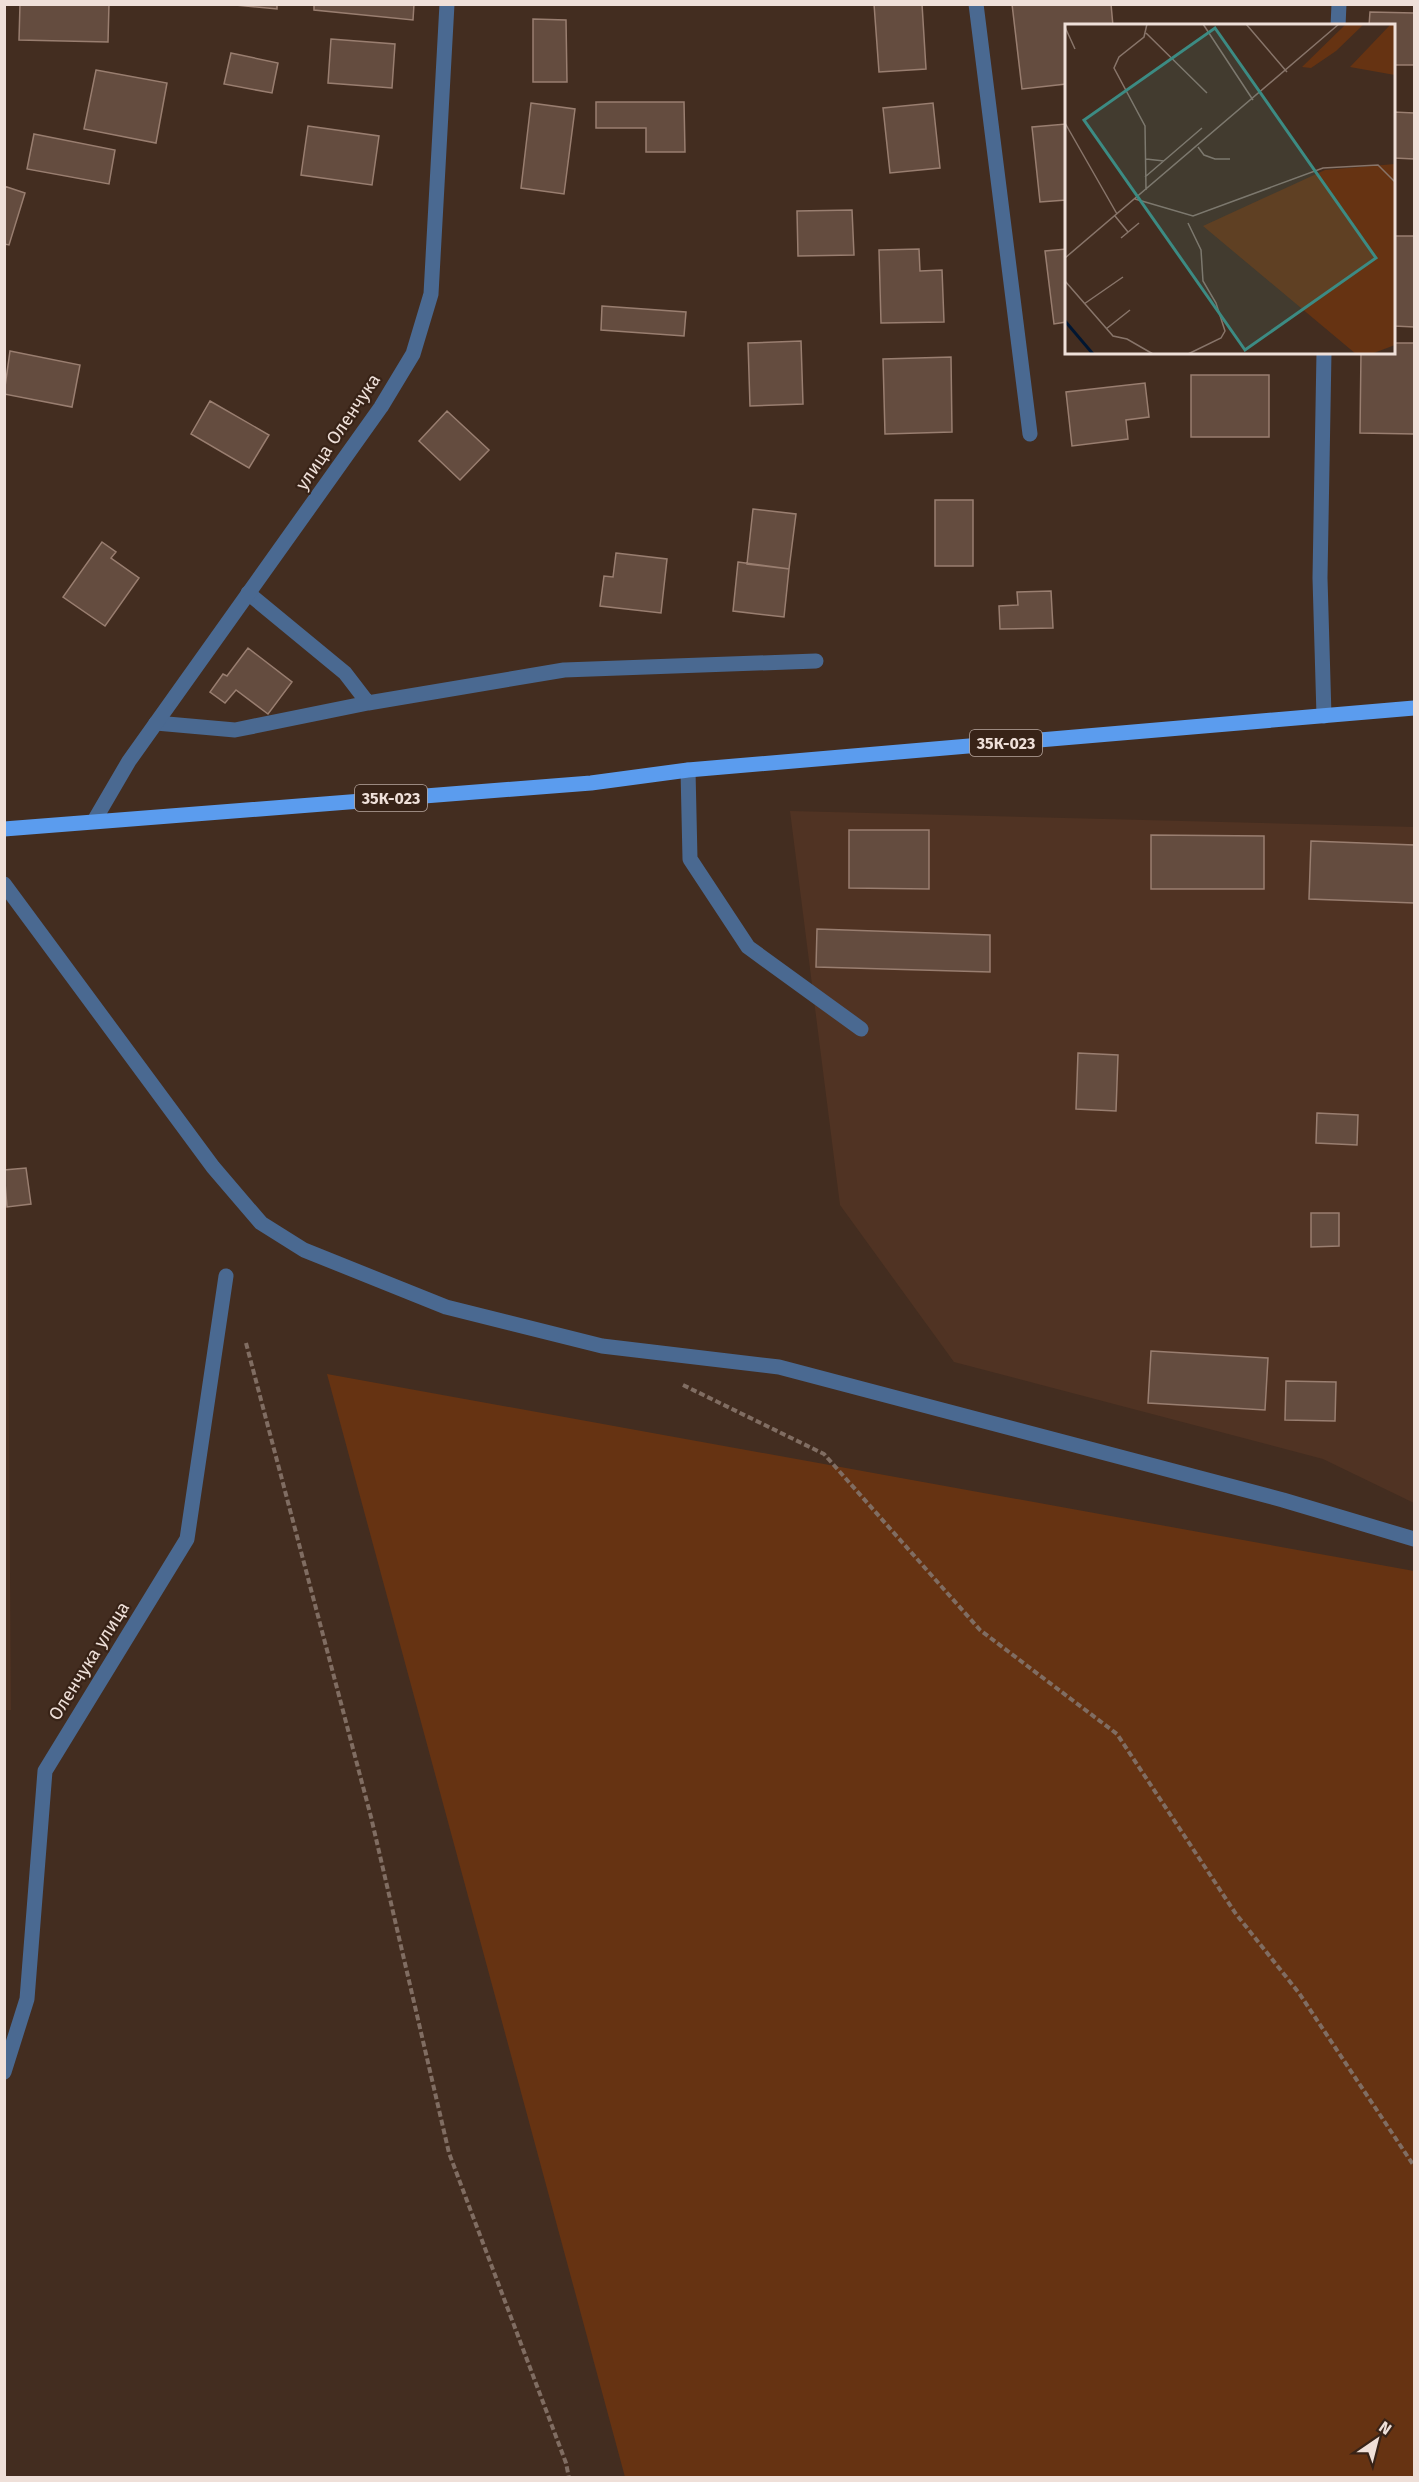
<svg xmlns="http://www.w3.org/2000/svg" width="1419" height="2482" font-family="'Fira Sans',sans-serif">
	<rect width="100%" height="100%" fill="#432d20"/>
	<!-- built -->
	<path fill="#503323" d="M 790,811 L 1414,827 L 1414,1503 L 1323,1459 L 954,1362 L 840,1205 Z
		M 4,1020 L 6,1020 L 11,1710 L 5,1710 Z"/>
	<!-- green -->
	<path fill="#663312" d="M 327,1374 L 1414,1571 L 1414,2477 L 625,2477 Z"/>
	<!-- building -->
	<path fill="#644c3f" stroke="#997e70" stroke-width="1.5" d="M 20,4 L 109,4 L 108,42 L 19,40 Z
		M 225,4 L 277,4 L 277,9 Z
		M 314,4 L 414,4 L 413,20 L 314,10 Z
		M 874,4 L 922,4 L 926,69 L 879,72 Z
		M 1012,4 L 1111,4 L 1113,26 L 1066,26 L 1066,84 L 1022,89 Z
		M 1370,12 L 1414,13 L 1414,65 L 1394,65 L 1394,26 L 1369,26 Z
		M 533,19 L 566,20 L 567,82 L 533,82 Z
		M 331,39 L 395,44 L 392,88 L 328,83 Z
		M 231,53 L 278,63 L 272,93 L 224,84 Z
		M 96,70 L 167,83 L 156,143 L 84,129 Z
		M 1414,91 L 1414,159 L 1394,158 L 1394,112 L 1414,113 Z
		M 596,102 L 684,102 L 685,152 L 646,152 L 646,128 L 596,128 Z
		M 531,103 L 575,109 L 564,194 L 521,188 Z
		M 933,103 L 940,168 L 890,173 L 883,108 Z
		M 1066,124 L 1066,200 L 1040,202 L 1032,127 Z
		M 308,126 L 379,136 L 372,185 L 301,175 Z
		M 34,134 L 115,150 L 109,184 L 27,169 Z
		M 4,186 L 25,193 L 9,245 L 4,244 Z
		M 852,210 L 854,255 L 798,256 L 797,211 Z
		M 1394,236 L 1414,236 L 1414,327 L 1394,326 Z
		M 919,249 L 920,271 L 942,270 L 944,322 L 881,323 L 879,250 Z
		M 1066,249 L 1066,322 L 1054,324 L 1045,251 Z
		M 602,306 L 686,312 L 684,336 L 601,330 Z
		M 801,341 L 803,404 L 750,406 L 748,343 Z
		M 1394,343 L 1414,343 L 1414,434 L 1360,433 L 1361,352 L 1394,352 Z
		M 10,351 L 80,365 L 72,407 L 4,394 Z
		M 951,357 L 952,432 L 885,434 L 883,359 Z
		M 1191,375 L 1269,375 L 1269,437 L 1191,437 Z
		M 1145,383 L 1149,417 L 1126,420 L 1128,439 L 1072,446 L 1066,392 Z
		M 210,401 L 269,435 L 249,468 L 191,434 Z
		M 447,411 L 489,450 L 460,480 L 419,441 Z
		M 935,500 L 973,500 L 973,566 L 935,566 Z
		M 753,509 L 796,514 L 789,569 L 747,564 Z
		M 102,542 L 116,552 L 111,558 L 139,578 L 105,626 L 63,597 Z
		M 616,553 L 667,559 L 661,613 L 600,606 L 604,576 L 613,577 Z
		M 738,562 L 789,569 L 784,617 L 733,611 Z
		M 1051,591 L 1053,628 L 1000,629 L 999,606 L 1018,605 L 1017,592 Z
		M 248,648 L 292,682 L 268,714 L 236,690 L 225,703 L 210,692 L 223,674 L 227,676 Z
		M 849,830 L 929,830 L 929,889 L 849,888 Z
		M 1151,835 L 1264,836 L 1264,889 L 1151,889 Z
		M 1311,841 L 1414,845 L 1414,903 L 1309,899 Z
		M 817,929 L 990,935 L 990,972 L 816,967 Z
		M 1078,1053 L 1118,1055 L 1116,1111 L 1076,1109 Z
		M 1317,1113 L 1358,1115 L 1357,1145 L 1316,1143 Z
		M 26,1168 L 31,1204 L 7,1207 L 4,1170 Z
		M 1311,1213 L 1339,1213 L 1339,1246 L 1311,1247 Z
		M 1151,1351 L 1268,1358 L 1265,1410 L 1148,1403 Z
		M 1286,1381 L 1336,1382 L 1335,1421 L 1285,1420 Z"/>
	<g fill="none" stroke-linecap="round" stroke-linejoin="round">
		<!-- path -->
		<path stroke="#806d62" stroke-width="4" stroke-dasharray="6 3" stroke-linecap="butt" d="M 246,1343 L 371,1817 L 449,2153 L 566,2463 L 569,2478
			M 683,1385 L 824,1454 L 980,1630 L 1117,1734 L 1236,1914 L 1299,1993 L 1414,2166"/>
		<!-- lane -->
		<path stroke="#4a6991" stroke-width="15" d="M 976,4 L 1030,434
			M 248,593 L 345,673 L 368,703
			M 156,723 L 235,730 L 368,703 L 564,670 L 816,661
			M 688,770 L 690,859 L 748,947 L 861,1029
			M 4,2072 L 27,1999 L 45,1771 L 187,1539 L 226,1276"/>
		<!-- street -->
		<path stroke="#4a6991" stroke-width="15" d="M 1338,26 L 1339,4
			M 1324,716 L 1320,578 L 1324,352
			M 94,821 L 129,761 L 381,407 L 413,354 L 431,294 L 447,4
			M 4,884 L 213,1167 L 261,1223 L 304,1250 L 446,1307 L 602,1346 L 779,1367 L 1283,1500 L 1414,1539"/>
		<!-- primary -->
		<path stroke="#5b9cee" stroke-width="15" d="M 4,829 L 591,783 L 688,770 L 1414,708"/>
	</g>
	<g text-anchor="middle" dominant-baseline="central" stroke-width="4.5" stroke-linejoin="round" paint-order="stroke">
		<!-- shield labels -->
		<g fill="#382317" stroke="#b8a79f" stroke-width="1.5">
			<rect x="970" y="730" width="72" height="26" rx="4.5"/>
			<rect x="355" y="785" width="72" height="26" rx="4.5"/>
		</g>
		<g font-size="16" font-weight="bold" fill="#efe0d9">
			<text x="1006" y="743">35К-023</text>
			<text x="391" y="798">35К-023</text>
		</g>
		<!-- street labels -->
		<g font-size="18" fill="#efe0d9" stroke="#382317">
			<text transform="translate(338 432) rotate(-56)">улица Оленчука</text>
			<text transform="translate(89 1661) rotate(-58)">Оленчука улица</text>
		</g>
	</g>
	<!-- overview -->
	<g transform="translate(1065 24)">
		<rect width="330" height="330" fill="#432d20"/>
		<path d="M 281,0 L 299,0 L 271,27 L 246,44 L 237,43 ZM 326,0 L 330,0 L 330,51 L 285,43 ZM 330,140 L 330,321 L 306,330 L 291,330 L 138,202 L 260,146 Z" fill="#663312"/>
		<path fill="none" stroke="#011631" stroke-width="3" d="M 0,297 L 28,330"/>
		<path fill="none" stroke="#88756a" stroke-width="1.5" d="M 138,0 L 188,76M 181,0 L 222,48M 0,3 L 10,25M 81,9 L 142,69M 0,99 L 52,190M 133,123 L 139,131 L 150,135 L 165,135M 81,135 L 99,137M 80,153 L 137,104M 81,166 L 80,102 L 49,44 L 54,33 L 79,13 L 82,0M 70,175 L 128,192 L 258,144 L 313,141 L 330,158M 50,192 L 63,208M 123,199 L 136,226 L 138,257 L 151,279 L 160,307 L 156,314 L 123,330M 56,214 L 74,199M 0,234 L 274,0M 0,257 L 48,312 L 62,315 L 88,330M 19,280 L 58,253M 41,305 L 65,286"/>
		<path fill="#3c8b83" fill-opacity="0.15" stroke="#3c8b83" stroke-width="3" d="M 150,4 L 311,234 L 180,326 L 19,96 Z"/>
		<rect width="330" height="330" fill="none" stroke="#efe0d9" stroke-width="3"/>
	</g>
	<!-- border -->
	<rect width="1419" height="2482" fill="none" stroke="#efe0d9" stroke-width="12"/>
	<!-- north arrow -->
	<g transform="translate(1377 2440) rotate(35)" stroke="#382317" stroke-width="4.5" paint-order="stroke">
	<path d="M0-4.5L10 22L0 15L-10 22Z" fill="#efe0d9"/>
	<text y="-9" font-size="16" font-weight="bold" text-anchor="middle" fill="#efe0d9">N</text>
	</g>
</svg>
